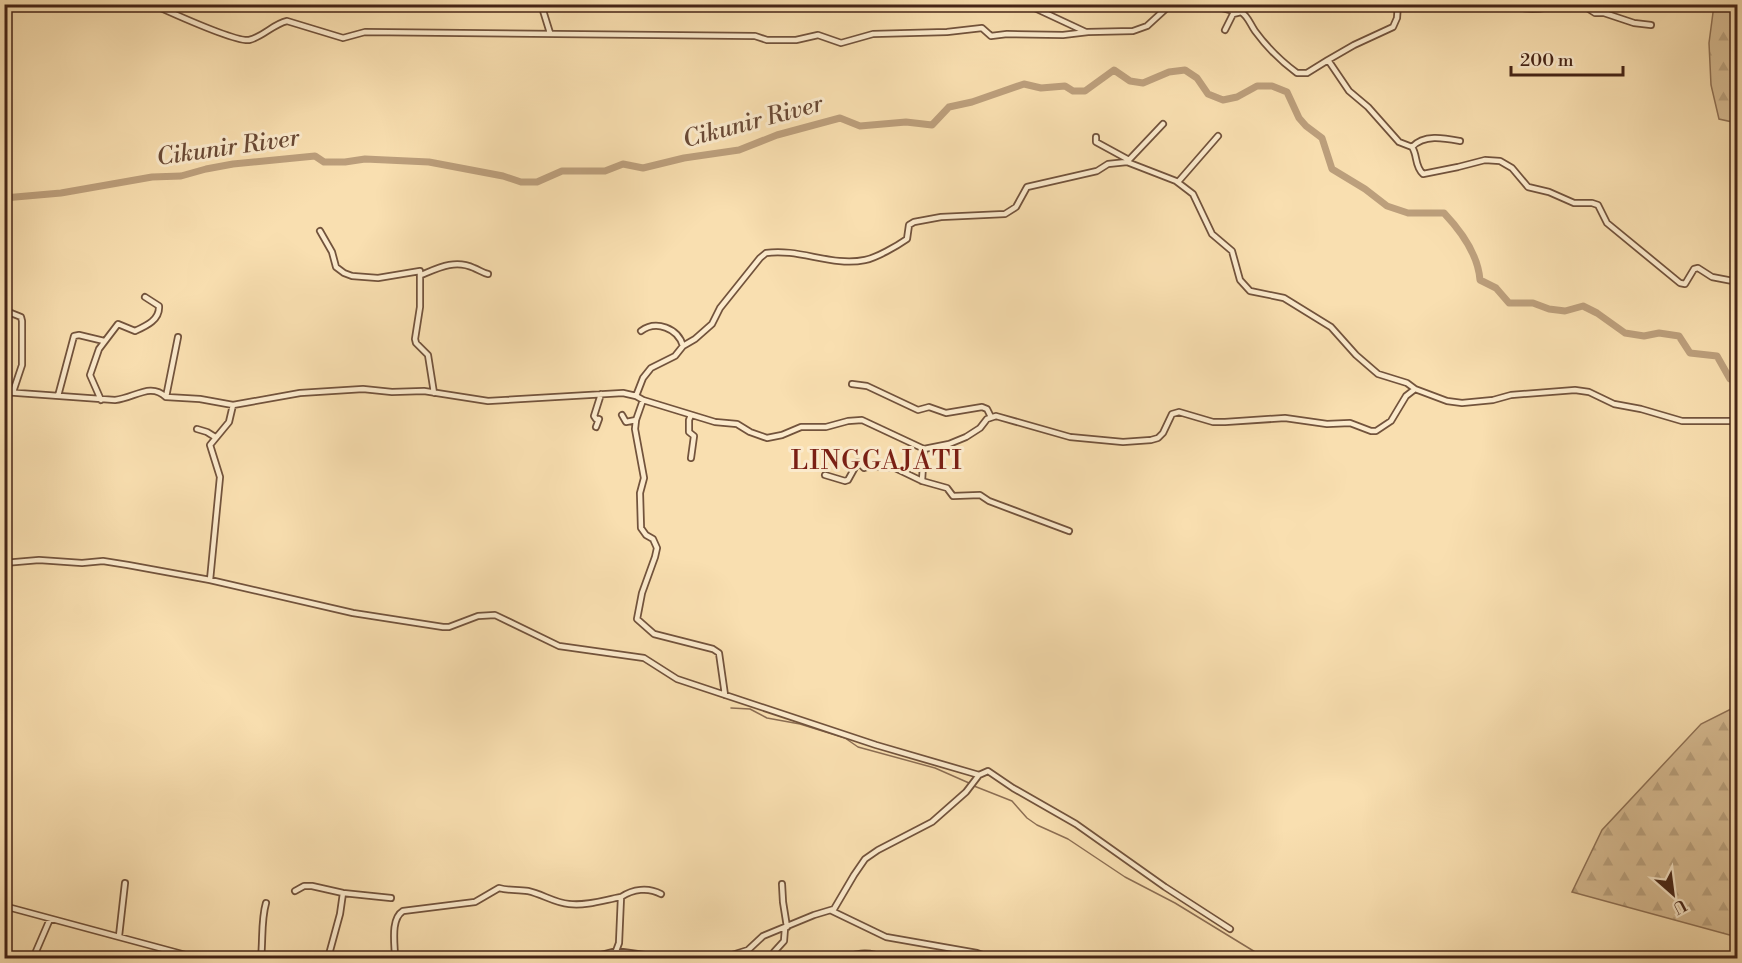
<svg xmlns="http://www.w3.org/2000/svg" width="1742" height="963" font-family="'Libre Bodoni',serif">
	<defs>
		<pattern id="forest-firs" width="22" height="20" patternUnits="userSpaceOnUse" patternTransform="scale(1.5)"><rect width="22" height="20" fill="#dabf96"/><path d="M5 1l3.5 6h-7zM16 11l3.5 6h-7z" fill="#bca481"/></pattern>
	</defs>
	<rect width="100%" height="100%" fill="#f9dfb0"/>
	<filter id="stains"><feTurbulence type="fractalNoise" baseFrequency=".00333" numOctaves="4"/><feColorMatrix values="0 0 0 0 .2 0 0 0 0 .09 0 0 0 0 .02 0 0 0 .5 -.17"/></filter>
	<radialGradient id="worn" r=".72"><stop offset=".6" stop-color="#630" stop-opacity="0"/><stop offset="1" stop-color="#630" stop-opacity=".3"/></radialGradient>
	<!-- forest -->
	<path fill="url(#forest-firs)" stroke="#907256" stroke-width="1.5" d="M 1714,5 L 1737,5 L 1737,123 L 1719,119 L 1711,85 L 1709,43 Z
		M 1737,706 L 1737,937 L 1572,892 L 1602,830 L 1701,724 Z"/>
	<g fill="none" stroke-linecap="round" stroke-linejoin="round">
		<!-- stream -->
		<path stroke="#8c6e53" stroke-width="1.5" d="M 731,708 L 750,709 L 767,718 L 800,724 L 845,738 L 858,747 L 935,768 L 969,783
			M 974,786 L 1012,801 L 1027,818 L 1037,825 L 1068,839 L 1125,877 L 1175,903 L 1265,958"/>
		<!-- river -->
		<path stroke="#bc9f7c" stroke-width="7" d="M 4,198 L 61,193 L 152,177 L 181,176 L 206,169 L 233,164 L 315,156 L 324,162 L 345,162 L 365,159 L 429,162 L 503,176 L 521,182 L 537,182 L 562,171 L 605,171 L 623,164 L 643,168 L 684,158 L 739,150 L 777,135 L 840,118 L 860,126 L 906,122 L 932,125 L 949,107 L 972,102 L 1024,84 L 1041,88 L 1065,86 L 1073,91 L 1085,91 L 1114,70 L 1130,81 L 1143,83 L 1169,72 L 1185,70 L 1197,78 L 1208,94 L 1223,100 L 1237,97 L 1257,86 L 1272,86 L 1287,92 L 1299,118 L 1306,126 L 1322,138 L 1332,169 L 1365,189 L 1387,206 L 1408,213 L 1444,213 C 1461,231 1478,254 1480,280 L 1496,288 L 1509,303 L 1533,303 L 1549,309 L 1565,311 L 1583,306 L 1597,313 L 1625,333 L 1644,336 L 1659,333 L 1679,336 L 1690,353 L 1717,356 L 1730,379 L 1738,380"/>
		<defs>
			<path id="street" d="M 152,4 C 170,12 234,42 249,40 C 263,37 273,24 287,21 L 343,38 L 365,32 L 755,36 L 767,40 L 796,40 L 818,35 L 841,43 L 873,34 L 947,32 L 982,28 L 991,36 L 1007,34 L 1063,35 L 1088,32 L 1133,31 L 1147,26 L 1171,4
				M 541,4 L 550,33
				M 1026,4 L 1086,32
				M 1206,4 L 1237,12
				M 1398,4 L 1397,18 L 1393,27 L 1354,45 L 1328,60 L 1349,91 L 1368,107 L 1399,142 L 1412,147 C 1418,156 1414,165 1423,174 L 1458,167 L 1485,160 L 1500,161 L 1512,168 L 1528,187 L 1549,192 L 1574,203 L 1592,203 L 1598,205 L 1607,223 L 1680,283 L 1685,284 L 1694,269 L 1698,268 L 1712,277 L 1738,282
				M 1512,4 C 1523,13 1554,7 1568,4
				M 1581,4 L 1595,13 L 1604,13 L 1634,23 L 1651,25
				M 1225,30 L 1233,14 L 1241,12 C 1248,16 1250,24 1255,31 C 1266,46 1282,62 1297,73 L 1307,73 L 1328,60
				M 1096,137 L 1096,142 L 1129,160
				M 1412,147 C 1424,134 1444,138 1460,141
				M 1127,162 L 1163,124
				M 1178,182 L 1218,136
				M 320,231 L 332,252 L 336,267 L 344,273 L 352,276 L 378,278 L 420,271 L 420,307 L 415,339 L 416,343 L 428,355 L 434,393
				M 421,275 C 438,268 455,259 474,268 C 479,270 483,273 488,274
				M 11,313 L 21,317 L 22,321 L 22,365 L 13,392
				M 641,331 C 656,320 678,328 683,346
				M 852,384 L 867,386 L 918,410 L 929,407 L 946,413 L 982,407 L 987,409 L 991,417
				M 4,392 L 115,400 C 135,398 150,382 166,397 L 200,399 L 233,405 L 300,393 L 363,389 L 392,392 L 424,391 L 488,401 L 623,393 L 636,396 L 643,400 L 715,422 L 737,424 L 750,432 L 767,438 L 782,435 L 801,427 L 826,427 L 848,421 L 862,420 L 924,449 L 949,444 L 966,437 L 980,428 L 987,419 L 996,416 L 1070,437 L 1123,442 L 1151,440 L 1158,438 L 1163,433 L 1172,414 L 1179,412 L 1213,422 L 1225,422 L 1285,418 L 1327,424 L 1350,423 L 1371,431 L 1376,431 L 1391,421 L 1406,396 L 1415,389 L 1447,401 L 1462,403 L 1493,400 L 1511,395 L 1575,390 L 1589,392 L 1614,404 L 1641,409 L 1682,421 L 1738,421
				M 58,396 L 74,336 L 79,335 L 104,341
				M 636,396 L 643,378 L 651,368 L 675,356 L 683,346 L 695,339 L 712,324 L 720,308 L 760,258 L 766,253 C 799,248 832,267 865,260 C 876,258 897,246 907,239 L 909,225 L 914,222 L 941,217 L 1005,214 L 1016,207 L 1027,187 L 1097,171 L 1108,164 L 1127,162 L 1176,181 L 1193,194 L 1212,234 L 1232,251 L 1240,280 L 1250,291 L 1284,298 L 1331,327 L 1356,355 L 1378,374 L 1407,383 L 1415,389
				M 166,397 L 178,337
				M 101,400 L 90,375 L 99,349 L 118,324 L 135,331 C 146,326 160,320 159,306 L 145,297
				M 643,400 L 636,420 L 635,429 L 644,478 L 640,493 L 641,528 L 646,535 L 653,539 L 657,548 L 655,557 L 642,593 L 637,619 L 654,634 L 713,649 L 719,653 L 725,695
				M 622,415 L 626,422 L 636,420
				M 691,415 L 689,420 L 689,432 L 694,436 L 691,458
				M 596,427 L 599,419 L 596,419 L 594,416 L 601,394
				M 197,429 L 207,432 L 215,437
				M 825,475 L 845,481 L 848,480 L 858,462 L 864,468 L 870,466 L 895,468 L 922,481 L 947,488 L 953,496 L 980,495 L 989,501 L 1069,531
				M 922,481 L 924,449
				M 4,563 L 39,560 L 82,563 L 103,561 L 128,565 L 210,580 L 353,613 L 443,627 L 449,627 L 478,616 L 495,615 L 559,646 L 644,658 L 677,679 L 876,745 L 979,775
				M 210,580 L 220,477 L 210,445 L 229,422 L 233,405
				M 782,884 L 783,902 L 787,927
				M 295,891 L 304,886 L 312,886 L 343,893 L 391,898
				M 4,906 L 197,958
				M 832,911 L 886,937 L 977,953 L 991,958
				M 119,936 L 125,883
				M 616,951 L 619,943 L 621,897 C 633,889 648,887 661,894
				M 34,956 L 50,919
				M 261,958 C 263,940 261,920 266,903
				M 328,958 L 340,914 L 343,893
				M 395,958 C 395,945 390,919 403,911 L 475,902 L 499,888 C 509,891 518,889 528,891 C 542,894 555,903 569,904 C 587,906 604,900 621,897
				M 589,958 L 616,951 L 659,957 L 715,958 L 732,955 L 748,950 L 763,936 L 814,915 L 834,909 L 854,875 L 865,859 L 878,850 L 932,822 L 966,792 L 979,775 L 988,771 L 1013,788 L 1076,824 L 1165,887 L 1230,929
				M 775,958 L 774,952 L 784,941 L 785,928
				M 840,958 C 857,954 868,950 883,958"/>
		</defs>
		<!-- street casing -->
		<use href="#street" stroke="#72533c" stroke-width="8"/>
		<!-- street -->
		<use href="#street" stroke="#fbeacc" stroke-width="4.5"/>
	</g>
	<g text-anchor="middle" dominant-baseline="central" stroke-width="6" stroke-linejoin="round" paint-order="stroke">
		<!-- water labels -->
		<g font-size="24" font-style="italic" fill="#694935" stroke="#fbeacc">
			<text transform="translate(753 122) rotate(-15)">Cikunir River</text>
			<text transform="translate(228 148) rotate(-8)">Cikunir River</text>
		</g>
		<!-- quarter labels -->
		<g font-size="26" letter-spacing="1.5" fill="#7a1f14" stroke="#fbeacc">
			<text x="877" y="461">LINGGAJATI</text>
		</g>
	</g>
	<!-- margin -->
	<rect width="1742" height="963" fill="none" stroke="#f9dfb0" stroke-width="24"/>
	<rect x="6" y="6" width="1730" height="951" fill="none" stroke="#452416" stroke-width="3"/>
	<rect x="12" y="12" width="1718" height="939" fill="none" stroke="#452416" stroke-width="1.5"/>
	<!-- north arrow -->
	<g transform="translate(1673 894) rotate(152)" stroke="#fbeacc" stroke-width="4.5" paint-order="stroke">
	<path d="M0-4.5L10 22L0 15L-10 22Z" fill="#452416"/>
	<text y="-9" font-size="16" font-weight="bold" text-anchor="middle" fill="#452416">U</text>
	</g>
	<!-- scale -->
	<path d="M1511 66v9h112v-9" fill="none" stroke="#452416" stroke-width="3"/>
	<text x="1520" y="66" font-size="18" fill="#452416" stroke="#fbeacc" stroke-width="4.5" paint-order="stroke">200 m</text>
	<rect width="100%" height="100%" filter="url(#stains)"/>
	<rect width="100%" height="100%" fill="url(#worn)"/>
</svg>
